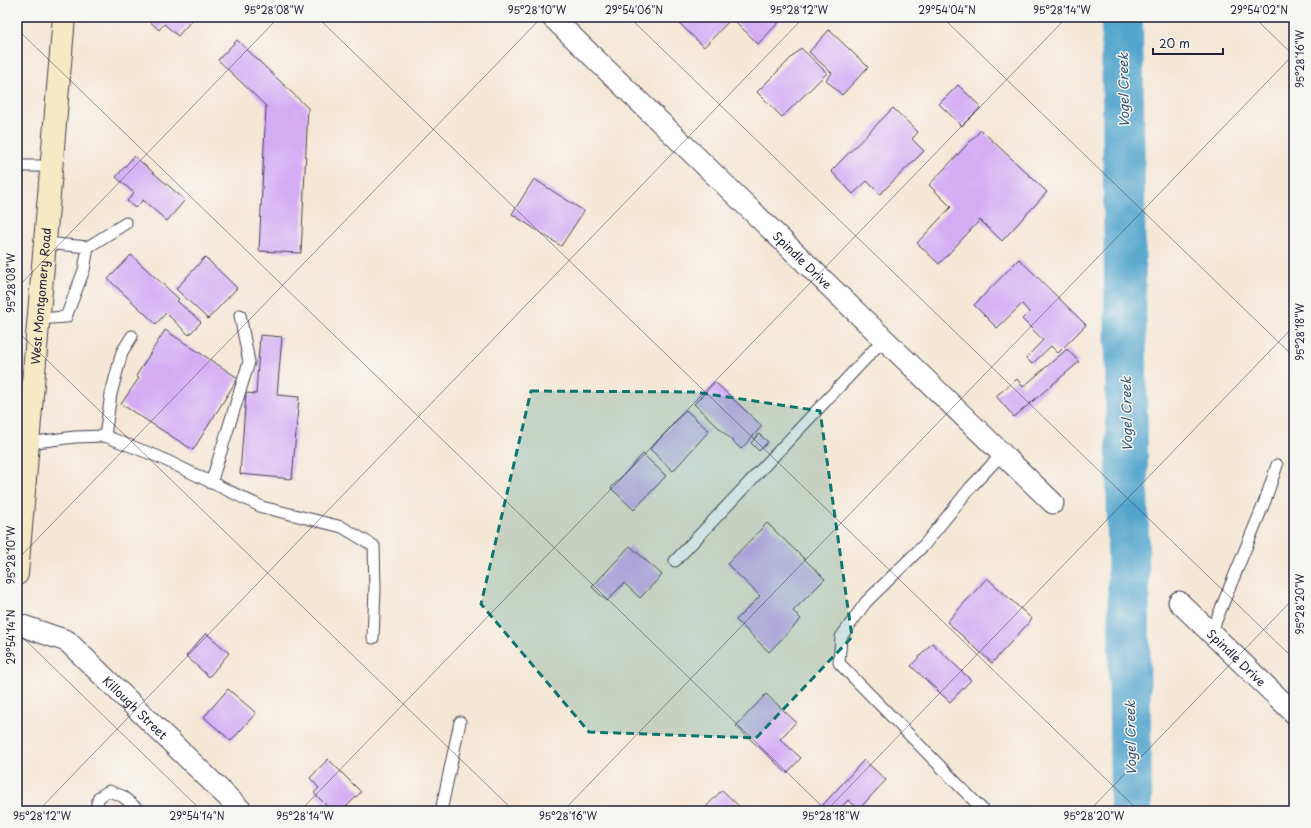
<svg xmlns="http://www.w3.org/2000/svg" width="1311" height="828" font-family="'Playpen Sans',sans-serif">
	<rect width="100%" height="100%" fill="#f6f6f2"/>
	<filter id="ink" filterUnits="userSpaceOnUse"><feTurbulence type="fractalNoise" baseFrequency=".025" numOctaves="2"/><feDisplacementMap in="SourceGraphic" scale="8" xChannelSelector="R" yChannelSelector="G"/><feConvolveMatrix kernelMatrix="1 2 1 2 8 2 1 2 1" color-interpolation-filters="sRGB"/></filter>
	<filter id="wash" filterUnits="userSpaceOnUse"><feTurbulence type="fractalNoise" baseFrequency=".012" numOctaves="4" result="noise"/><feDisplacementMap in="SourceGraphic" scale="16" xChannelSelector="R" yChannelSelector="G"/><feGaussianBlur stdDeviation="0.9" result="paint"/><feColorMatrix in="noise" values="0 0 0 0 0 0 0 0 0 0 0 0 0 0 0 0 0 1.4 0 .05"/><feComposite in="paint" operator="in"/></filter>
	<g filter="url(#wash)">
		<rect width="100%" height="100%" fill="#f5e7d6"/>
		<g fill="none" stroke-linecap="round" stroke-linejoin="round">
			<!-- river -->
			<path stroke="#51a4cc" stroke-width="42" d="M 1122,17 L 1131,811"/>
		</g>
		<g id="blocks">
			<!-- building -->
			<path fill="#d4acf4" d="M 145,17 L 189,17 L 192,20 L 178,36 L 164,24 L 159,30 Z
				M 685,17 L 784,17 L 758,44 L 732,18 L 704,47 L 679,23 Z
				M 829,30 L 868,67 L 842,95 L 826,80 L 832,73 L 809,52 Z
				M 237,40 L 308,108 L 301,253 L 259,251 L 266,106 L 218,60 Z
				M 801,48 L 827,73 L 782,117 L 757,92 Z
				M 958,85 L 981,107 L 962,126 L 939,104 Z
				M 893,108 L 918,132 L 912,139 L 924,151 L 880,194 L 867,181 L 853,194 L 831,171 Z
				M 981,130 L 1047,192 L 1002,241 L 980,220 L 939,264 L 917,243 L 951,207 L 929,185 Z
				M 134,156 L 185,200 L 167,221 L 143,200 L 135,208 L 127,201 L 134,193 L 116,177 Z
				M 534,179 L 584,211 L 561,246 L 512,214 Z
				M 131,255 L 179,299 L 177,301 L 201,322 L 189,335 L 166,313 L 156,324 L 108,279 Z
				M 205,257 L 237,288 L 208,319 L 176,289 Z
				M 1019,259 L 1086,325 L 1058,353 L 1051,346 L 1032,364 L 1026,358 L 1043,340 L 1022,319 L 1029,312 L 1022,304 L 997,328 L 974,305 Z
				M 165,330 L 238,378 L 193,450 L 121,404 L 139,378 L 136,376 Z
				M 260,335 L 282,337 L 277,395 L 299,397 L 292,479 L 240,474 L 246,393 L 256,394 Z
				M 1067,349 L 1079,362 L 1014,417 L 996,396 L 1017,379 L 1023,387 Z
				M 715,382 L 762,426 L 741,449 L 694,404 Z
				M 686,410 L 709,431 L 673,471 L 650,449 Z
				M 759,434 L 768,442 L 759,451 L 751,443 Z
				M 643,454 L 666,476 L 634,510 L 611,488 Z
				M 767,523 L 825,579 L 793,611 L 801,619 L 769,652 L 736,620 L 760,596 L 727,564 Z
				M 630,546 L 662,575 L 640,598 L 624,583 L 607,601 L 592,587 Z
				M 987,578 L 1032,619 L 992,663 L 947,622 Z
				M 206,633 L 229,653 L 209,677 L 186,656 Z
				M 932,643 L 971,680 L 950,702 L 911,666 Z
				M 228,689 L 256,713 L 231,741 L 204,717 Z
				M 766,694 L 796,722 L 780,739 L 801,758 L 787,773 L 736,726 Z
				M 328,759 L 361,792 L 342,811 L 332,811 L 314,793 L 319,788 L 310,778 Z
				M 864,760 L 886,780 L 859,809 L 848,800 L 838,811 L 823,811 L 820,808 Z
				M 722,790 L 744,811 L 702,811 Z"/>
		</g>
	</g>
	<g filter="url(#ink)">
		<use href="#blocks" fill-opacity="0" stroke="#424052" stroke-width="1"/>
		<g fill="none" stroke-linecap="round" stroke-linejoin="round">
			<defs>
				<path id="service" d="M 17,166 L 51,166
					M 88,247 L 126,223
					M 38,319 L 66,317 L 84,270 L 88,247 L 45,243
					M 105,436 L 111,394 L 122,352 L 132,336
					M 17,440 L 28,443 L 75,437 L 105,436 L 159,457 L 262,507 L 342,527 L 374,546 L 375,589 L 373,638
					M 211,483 L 249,362 L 240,315
					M 675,561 L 884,339
					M 1211,633 L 1265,501 L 1277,465
					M 95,811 L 99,797 L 109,791 L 122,796 L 140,811
					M 441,811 L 460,722
					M 984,811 L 839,663 L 841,637 L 866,602 L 925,544 L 970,488 L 1002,454"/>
				<g id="minor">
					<path id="s1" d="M 552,17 L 1053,503"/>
					<path id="s2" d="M 1179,602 L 1294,713"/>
					<path id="s3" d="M 17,624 L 67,641 L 242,811"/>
				</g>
				<g id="secondary">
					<path id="s4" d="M 17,574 L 64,17"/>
				</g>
			</defs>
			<!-- service casing -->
			<use href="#service" stroke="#424052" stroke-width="13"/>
			<!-- minor casing -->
			<use href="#minor" stroke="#424052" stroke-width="23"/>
			<!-- secondary casing -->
			<use href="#secondary" stroke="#424052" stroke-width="24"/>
			<!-- service -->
			<use href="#service" stroke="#fff" stroke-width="11"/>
			<!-- minor -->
			<use href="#minor" stroke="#fff" stroke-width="21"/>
			<!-- secondary -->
			<use href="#secondary" stroke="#f7e9c3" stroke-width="22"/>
		</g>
	</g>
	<!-- marked area -->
	<path fill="#0f766e" fill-opacity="0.2" stroke="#0f766e" stroke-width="3" stroke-dasharray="8 5" stroke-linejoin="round" d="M 531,391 L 695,392 L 820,411 L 852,637 L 756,738 L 589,732 L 481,604 Z"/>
	<!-- ticks -->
	<path fill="none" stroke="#22223b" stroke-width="1" stroke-opacity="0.45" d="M 317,17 L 1139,811M 629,17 L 1294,659M 942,17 L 1294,357M 1254,17 L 1294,56M 17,29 L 827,811M 17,288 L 279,17M 17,331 L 514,811M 17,560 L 542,17M 17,632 L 202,811M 38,811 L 804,17M 300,811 L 1067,17M 563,811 L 1294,54M 826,811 L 1294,326M 1089,811 L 1294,598"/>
	<g text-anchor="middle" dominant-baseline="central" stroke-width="3" stroke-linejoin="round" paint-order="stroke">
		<!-- street labels -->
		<g font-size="12" fill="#22223b" stroke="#f6f6f2">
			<text stroke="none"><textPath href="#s1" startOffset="349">Spindle Drive</textPath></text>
			<text stroke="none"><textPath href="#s4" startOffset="279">West Montgomery Road</textPath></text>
			<text stroke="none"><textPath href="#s2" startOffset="80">Spindle Drive</textPath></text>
			<text stroke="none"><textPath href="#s3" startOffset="148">Killough Street</textPath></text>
		</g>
		<!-- water labels -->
		<g font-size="13" font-style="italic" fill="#355675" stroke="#f6f6f2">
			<text transform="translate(1123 90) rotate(-91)">Vogel Creek</text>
			<text transform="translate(1126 414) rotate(-91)">Vogel Creek</text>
			<text transform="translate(1130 738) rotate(-91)">Vogel Creek</text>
		</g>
	</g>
	<!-- margin -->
	<rect width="1311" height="828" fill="none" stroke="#f6f6f2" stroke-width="44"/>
	<!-- scale -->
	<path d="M1153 48v6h70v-6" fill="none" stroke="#22223b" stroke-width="2"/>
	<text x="1159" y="48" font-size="12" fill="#22223b" stroke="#f6f6f2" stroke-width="3" paint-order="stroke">20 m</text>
	<rect x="22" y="22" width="1267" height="784" fill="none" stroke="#22223b" stroke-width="1.5"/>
	<g font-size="10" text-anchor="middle" fill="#22223b">
		<text x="274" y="14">95°28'08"W</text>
		<text x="537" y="14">95°28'10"W</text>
		<text x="634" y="14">29°54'06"N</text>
		<text x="799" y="14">95°28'12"W</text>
		<text x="947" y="14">29°54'04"N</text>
		<text x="1062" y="14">95°28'14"W</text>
		<text x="1259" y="14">29°54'02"N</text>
		<text transform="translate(1300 59) rotate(-90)" y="4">95°28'16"W</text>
		<text transform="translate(11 283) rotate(-90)" y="4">95°28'08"W</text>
		<text transform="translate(1300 332) rotate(-90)" y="4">95°28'18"W</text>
		<text transform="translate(11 555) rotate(-90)" y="4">95°28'10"W</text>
		<text transform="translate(1300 604) rotate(-90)" y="4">95°28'20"W</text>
		<text transform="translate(11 637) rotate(-90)" y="4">29°54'14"N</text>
		<text x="42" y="820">95°28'12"W</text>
		<text x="197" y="820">29°54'14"N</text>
		<text x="305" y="820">95°28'14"W</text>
		<text x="568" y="820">95°28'16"W</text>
		<text x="831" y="820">95°28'18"W</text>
		<text x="1094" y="820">95°28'20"W</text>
	</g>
</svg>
